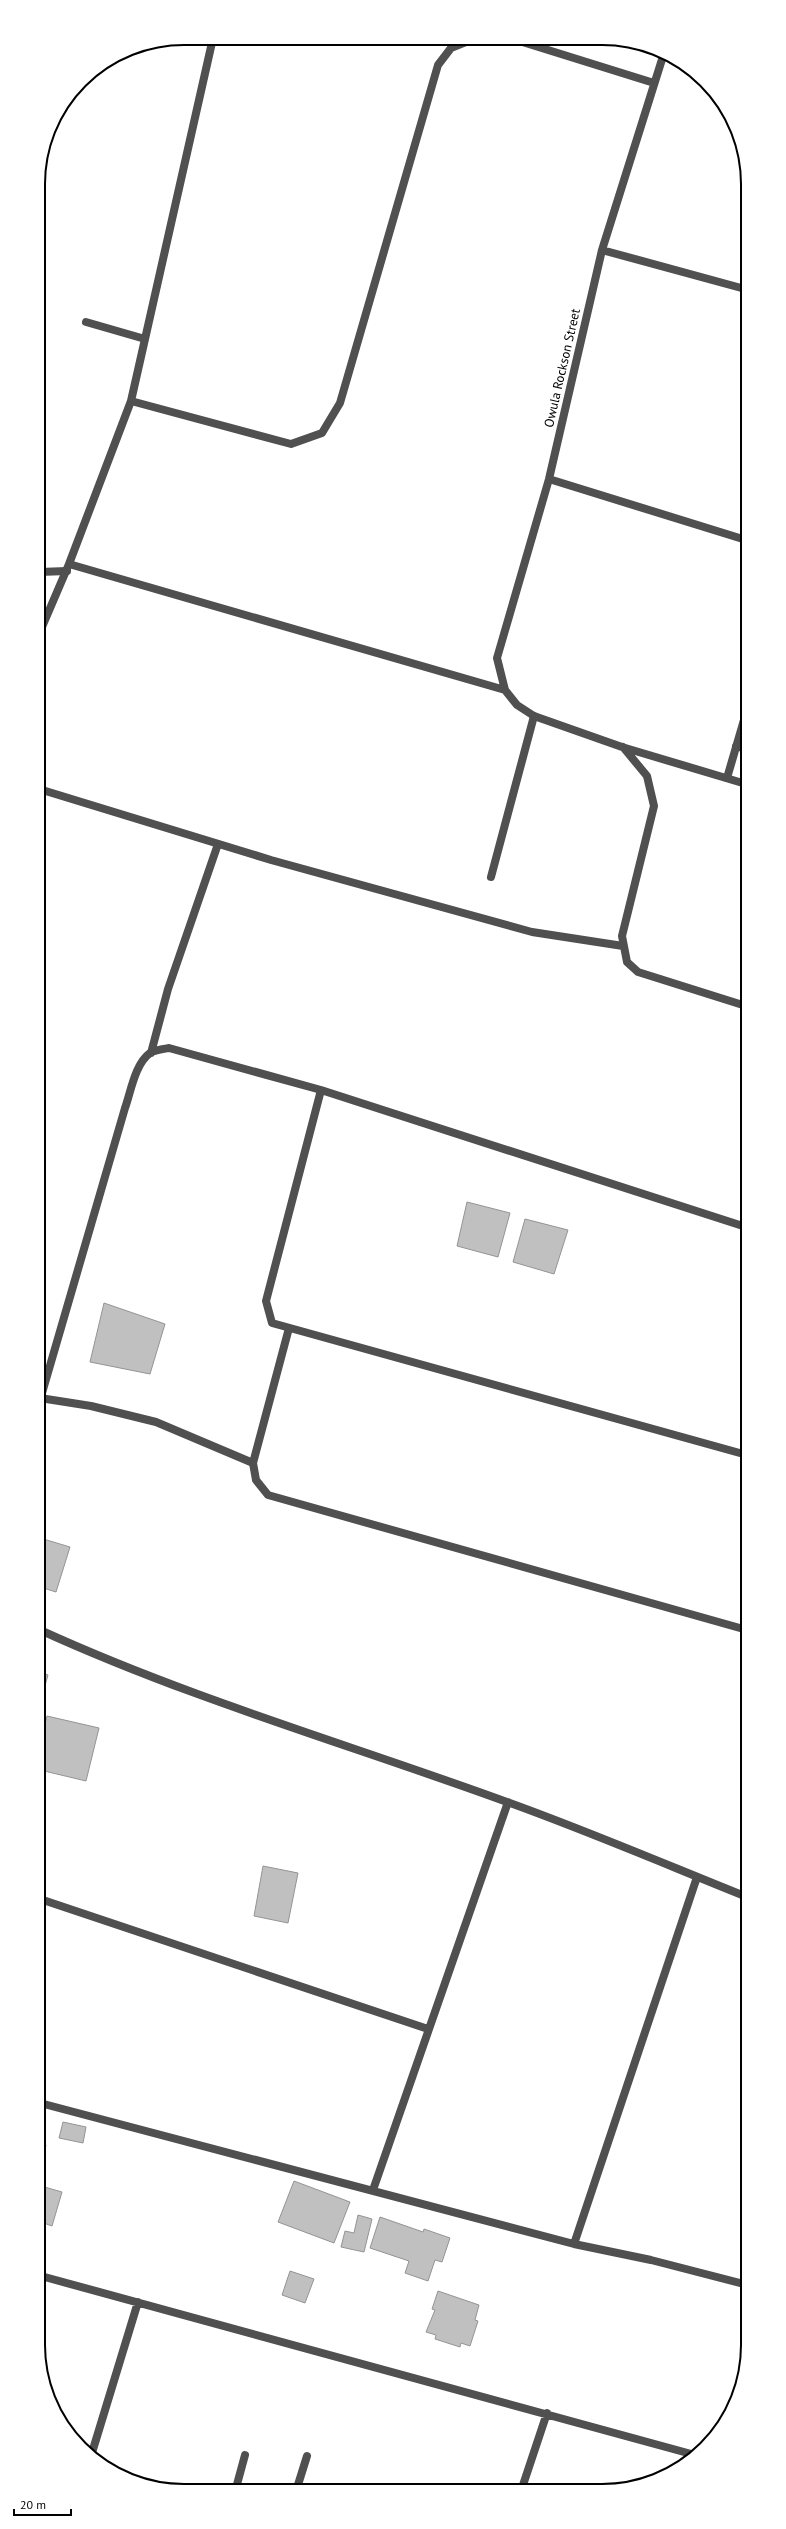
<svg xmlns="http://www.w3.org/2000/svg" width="786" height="2529" font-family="'PT Sans',sans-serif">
	<rect width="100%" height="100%" fill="#fff"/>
	<!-- building -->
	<path fill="#c0c0c0" stroke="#949494" d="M 467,1202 L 510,1213 L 498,1257 L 457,1246 Z
		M 525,1219 L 568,1230 L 554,1274 L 513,1262 Z
		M 104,1303 L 165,1324 L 150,1374 L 90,1362 Z
		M 40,1538 L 70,1547 L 56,1592 L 40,1587 Z
		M 40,1672 L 48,1675 L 40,1703 Z
		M 47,1716 L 99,1728 L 86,1781 L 40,1770 L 40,1743 Z
		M 263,1866 L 298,1873 L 288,1923 L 254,1916 Z
		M 63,2122 L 86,2127 L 83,2143 L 59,2138 Z
		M 41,2143 L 46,2145 L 41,2166 Z
		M 294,2181 L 350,2202 L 334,2243 L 278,2222 Z
		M 41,2186 L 62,2192 L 52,2226 L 41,2222 Z
		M 358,2215 L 372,2219 L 364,2252 L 341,2247 L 345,2231 L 354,2233 Z
		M 380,2217 L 423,2232 L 424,2229 L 450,2238 L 442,2262 L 435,2260 L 428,2281 L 405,2273 L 409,2261 L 370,2248 Z
		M 290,2271 L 314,2279 L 305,2303 L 282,2295 Z
		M 438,2291 L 479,2305 L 475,2320 L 478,2321 L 470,2346 L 461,2343 L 460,2347 L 435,2339 L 436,2335 L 426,2332 L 435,2310 L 432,2309 Z"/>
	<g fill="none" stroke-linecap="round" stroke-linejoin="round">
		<!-- service -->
		<path stroke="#505050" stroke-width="8" d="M 39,572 L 67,571
			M 736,746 L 746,749
			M 727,778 L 746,713
			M 491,877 L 534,716
			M 40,1398 L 91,1406 L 156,1422 L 253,1463
			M 236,2488 L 245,2455"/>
		<!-- minor -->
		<path stroke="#505050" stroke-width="8" d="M 516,40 L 654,83
			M 602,250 L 745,289
			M 86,322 L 145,339
			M 131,401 L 291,444 L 322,433 L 340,403 L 438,65 L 451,48 L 471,40
			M 549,479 L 746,540
			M 69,564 L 505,690 L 517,705 L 534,716 L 622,747 L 746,784
			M 39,634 L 69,564 L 131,401 L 213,38
			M 505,690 L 497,658 L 549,479 L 602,250 L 664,53
			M 623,747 L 647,776 L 654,806 L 622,936 L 627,962 L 638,972 L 746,1006
			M 39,789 L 271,860 L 532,932 L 623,946
			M 151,1053 L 168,989 L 218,844
			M 321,1090 L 266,1301 L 272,1323 L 747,1455
			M 289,1328 L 253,1463 L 256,1480 L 268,1495 L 747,1630
			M 40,1400 L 125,1108 C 131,1091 135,1064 150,1053 C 155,1050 163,1049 169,1048 L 321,1090 L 746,1227
			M 40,1630 C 191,1699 351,1745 507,1802 C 588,1831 667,1865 747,1897
			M 40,1899 L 428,2029
			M 40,2103 L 574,2244 L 651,2260 L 748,2285
			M 373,2190 L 508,1802
			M 574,2244 L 697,1877
			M 41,2276 L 695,2455
			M 91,2456 L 138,2302
			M 297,2488 L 307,2456
			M 522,2488 L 547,2413"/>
	</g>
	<g text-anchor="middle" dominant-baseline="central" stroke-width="3.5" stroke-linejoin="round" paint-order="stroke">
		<!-- street labels -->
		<g font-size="13" fill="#000" stroke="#fff">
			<text transform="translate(562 368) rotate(-77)">Owula Rockson Street</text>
		</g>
	</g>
	<!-- crop -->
	<path d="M0 0H786V2529H0ZM184 45H602A139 139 0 0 1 741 184V2345A139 139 0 0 1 602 2484H184A139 139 0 0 1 45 2345V184A139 139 0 0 1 184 45Z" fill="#fff" fill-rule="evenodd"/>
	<path fill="none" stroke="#000" stroke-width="2" d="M184 45H602A139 139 0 0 1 741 184V2345A139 139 0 0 1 602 2484H184A139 139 0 0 1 45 2345V184A139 139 0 0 1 184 45Z"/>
	<!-- scale -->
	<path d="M14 2509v6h57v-6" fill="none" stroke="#000000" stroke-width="2"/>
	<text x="20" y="2509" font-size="12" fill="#000000" stroke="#ffffff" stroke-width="3" paint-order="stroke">20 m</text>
</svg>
